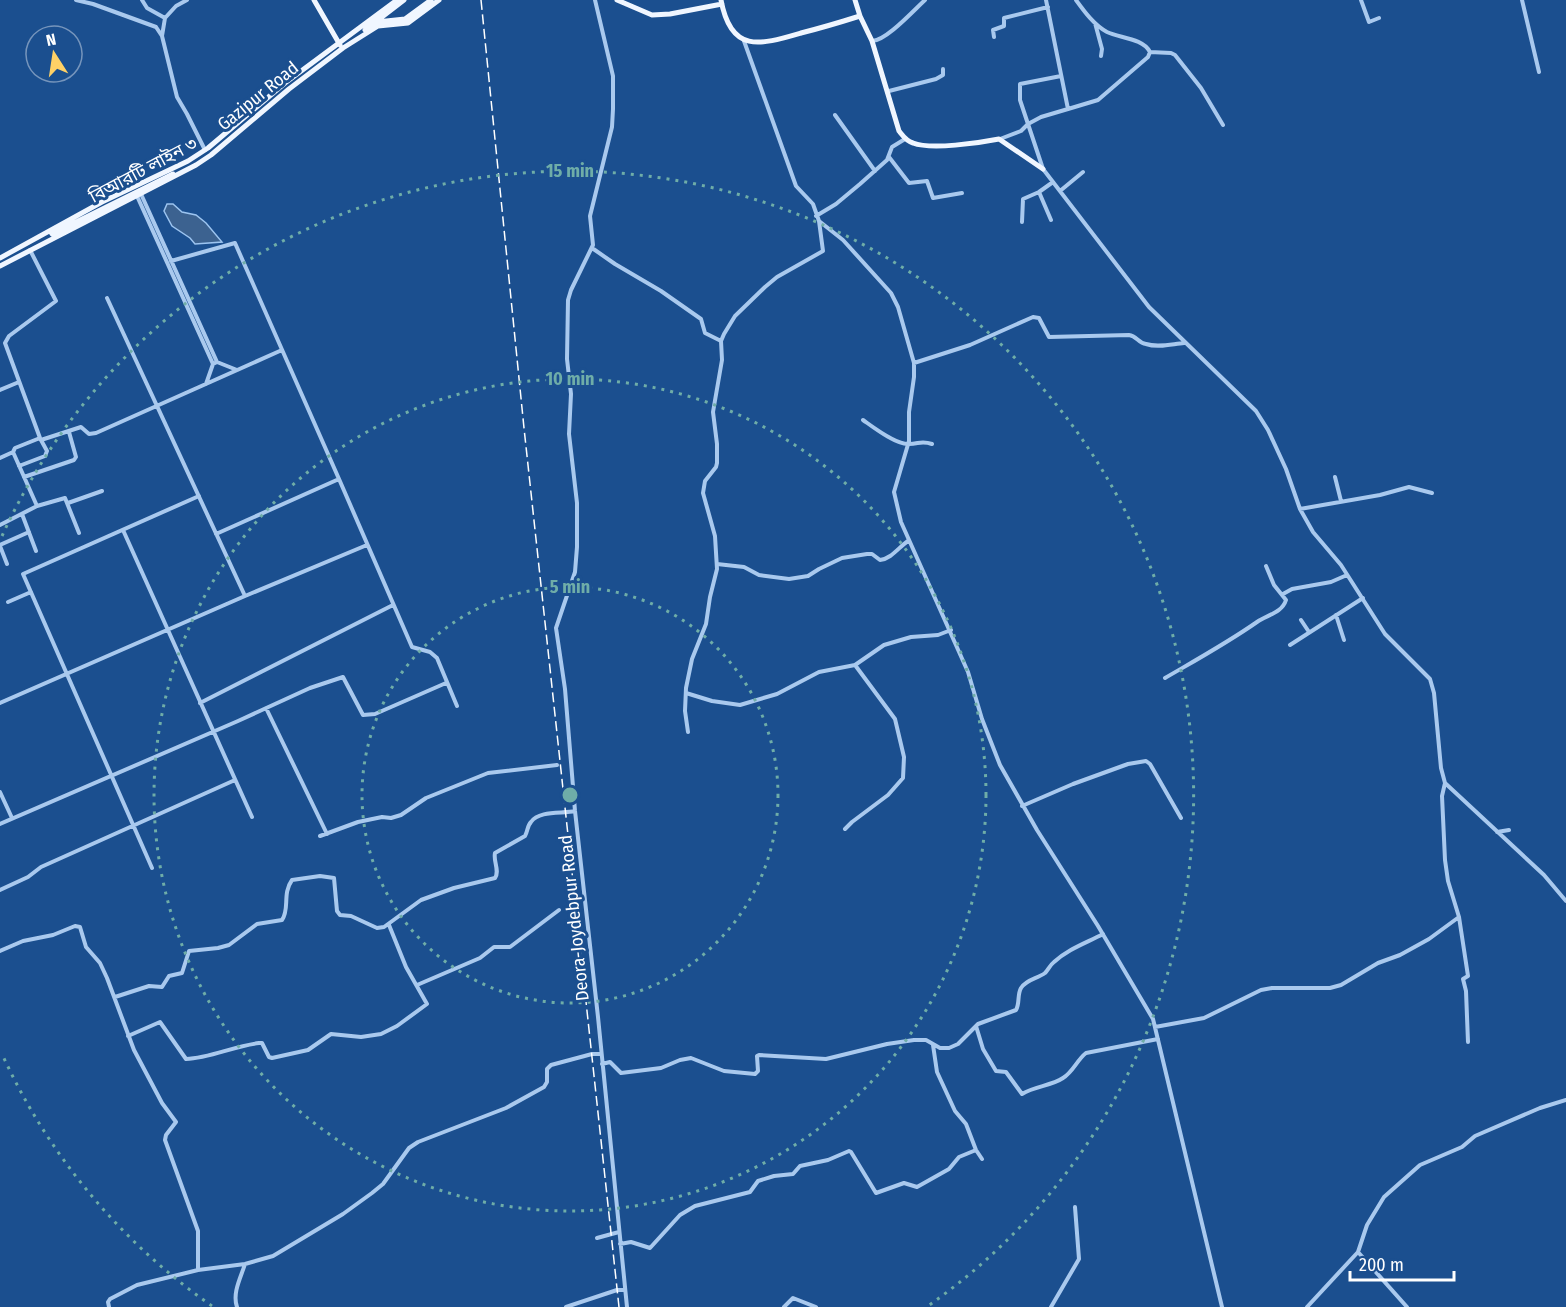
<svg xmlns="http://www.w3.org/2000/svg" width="1566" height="1307" font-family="'Fira Sans Condensed','Noto Sans Bengali',sans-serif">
	<rect width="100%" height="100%" fill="#1b4f8f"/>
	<!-- water -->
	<path fill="#3c6290" stroke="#9cc4f0" stroke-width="1.5" d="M 167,204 L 173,204 L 182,212 L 196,215 L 206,223 L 222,242 L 195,244 L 190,238 L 172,226 L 164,211 Z"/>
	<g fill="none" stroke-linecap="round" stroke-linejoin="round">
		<!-- minor -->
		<path stroke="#a9c9ee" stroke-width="4" d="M 76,0 L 93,4 L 156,27 L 162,36
			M 142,0 L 147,8 L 165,18
			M 187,0 L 176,6 L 165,18 L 162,36 L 177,97 L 187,114 L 205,150
			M 595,0 L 613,76 L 613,109 L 612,127 L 590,216 L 593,245 L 571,290 L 568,300 L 567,359 L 571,394 L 569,434 L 577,503 L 577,547 L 575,572 L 556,628 L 565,689 L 575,811 L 598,1017 L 627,1307
			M 1046,0 L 1068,109 L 1041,117 L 1028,124 L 1043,169 L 1149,307 L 1256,411 L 1268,430 L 1286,469 L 1300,509 L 1313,532 L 1341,565 L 1385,634 L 1430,679 L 1434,693 L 1441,768 L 1445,783 L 1544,875 L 1566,901
			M 1361,0 L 1369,22 L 1379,18
			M 1522,0 L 1539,72
			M 1095,23 L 1102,49 L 1101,56
			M 994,37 L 993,30 L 1004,26 L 1004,18 L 1048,7
			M 872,41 C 886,41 914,10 925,0
			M 1150,52 L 1171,53 L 1175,55 L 1201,88 L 1223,125
			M 889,91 L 936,79 L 943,75 L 943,69
			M 1068,109 L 1098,100 L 1148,57 L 1150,52 C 1143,38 1119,38 1107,32 C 1094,25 1084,11 1076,0
			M 835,115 L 875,171
			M 1000,139 L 1021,131 L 1028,124 L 1020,100 L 1020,84 L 1061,76
			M 889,157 L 909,183 L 927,181 L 933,198 L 962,193
			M 1060,191 L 1083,172
			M 1039,192 L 1051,220
			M 141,194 L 217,362
			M 137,196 L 213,364
			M 816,216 L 836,204 L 860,184 L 887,160 L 892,147 L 905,139
			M 819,221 L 843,240 L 891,293 L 898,307 L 914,363 L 914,377 L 909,412 L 909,441 L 894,492 L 901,522 L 968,672 L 982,719 L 1000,765 L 1037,830 L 1098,926 L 1153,1019 L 1222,1307
			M 1022,222 L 1023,199 L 1039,192 L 1053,182
			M 592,248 L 615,264 L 661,291 L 701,319 L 705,333 L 721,341
			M 30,250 L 56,301 L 9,336 L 5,343 L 40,438 L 15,448 L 13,452 L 37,506
			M 171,261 L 235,243 L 339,479
			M 107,298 L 245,596
			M 914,363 L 970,345 L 1033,317 L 1039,318 L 1049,337 L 1129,335 C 1137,336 1138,343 1146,344 C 1158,348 1172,344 1184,343
			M 206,384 L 213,364 L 217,362 L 237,370
			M 0,390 L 19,382
			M 863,420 C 873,427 896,445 909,444 C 919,444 921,440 932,444
			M 40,439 L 41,440 L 81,427 L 89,434 L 96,433 L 282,350
			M 0,458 L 13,452
			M 19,466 L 45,456 L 47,451 L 41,440
			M 24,477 L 74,460 L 76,457 L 69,432
			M 1335,477 L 1341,501
			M 68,503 L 102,491
			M 1300,509 L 1380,495 L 1409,487 L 1432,493
			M 22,514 L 36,551
			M 0,525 L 37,506 L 65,498 L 79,533
			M 123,530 L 252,817
			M 216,534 L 339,479 L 412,647 L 430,652 L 437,658 L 457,706
			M 0,545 L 29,532
			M 0,546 L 7,564
			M 717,564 L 744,567 L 759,575 L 789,579 L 808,576 L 819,569 L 842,558 L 867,554 L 872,554 L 880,560 C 891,559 899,547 908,541
			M 1283,594 L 1292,589 L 1331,582 L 1347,575
			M 8,602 L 31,592
			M 1336,615 L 1344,640
			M 1301,620 L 1309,632
			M 1290,645 L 1363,598
			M 1165,678 C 1196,660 1227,643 1257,622 C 1267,615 1282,613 1286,600 L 1274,585 L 1266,566
			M 686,693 L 712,701 L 740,705 L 777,694 L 819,672 L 855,665 L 884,645 L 911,637 L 938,635 L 951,630
			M 0,703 L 245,596 L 367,545
			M 200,703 L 393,605
			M 266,708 L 327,834
			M 688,732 L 685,711 L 686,688 L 692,659 L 706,624 L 710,597 L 717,569 L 715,536 L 703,493 L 705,481 L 716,467 L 717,463 L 717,444 L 713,412 L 722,360 L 721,341 L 724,334 L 735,316 L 765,287 L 777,277 L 823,251 L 819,221 L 813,204 L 796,186 L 744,41
			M 1445,783 L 1442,796 L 1445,860 L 1448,881 L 1459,917 L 1468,976 L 1463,979 L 1466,991 L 1468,1042
			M 0,792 L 12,818
			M 1022,806 L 1073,784 L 1128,764 L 1146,761 L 1150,764 L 1181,818
			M 0,824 L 238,721 L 310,688 L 343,677 L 363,715 L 375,714 L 446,683
			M 845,829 L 852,822 L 888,795 L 903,778 L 904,757 L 895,719 L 855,665
			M 1497,832 L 1509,830
			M 320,836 L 358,822 L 382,817 L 391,818 L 401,815 L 426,798 L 488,773 L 557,765
			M 152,868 L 23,574 L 199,496
			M 0,890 L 28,877 L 41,867 L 235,780
			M 0,951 L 23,941 L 53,935 L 75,926 L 80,927 L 86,947 L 100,963 L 107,978 L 134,1050 L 162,1103 L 176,1122 L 166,1135 L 165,1140 L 198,1231 L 198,1270
			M 417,985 L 480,958 L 494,947 L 510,947 L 559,910
			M 115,997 L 149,986 L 162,987 L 169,976 L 182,973 L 189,951 L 218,948 L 229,945 L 257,924 L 282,920 C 290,909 282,894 292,880 L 320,876 L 334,878 L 337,911 L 340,915 L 351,916 L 377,928 L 384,927 L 421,900 L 454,888 L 495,878 C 500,871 493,861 495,853 L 525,836 C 528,831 527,826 531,822 C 539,810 563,814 575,811
			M 976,1026 L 983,1049 L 996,1071 L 1006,1072 L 1022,1094 C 1035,1086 1051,1086 1063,1078 C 1073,1072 1077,1060 1086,1053 L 1158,1039
			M 1155,1027 L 1204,1018 L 1261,990 L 1272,988 L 1330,988 L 1341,985 L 1378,963 L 1400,955 L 1429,939 L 1459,917
			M 128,1036 L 160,1022 L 186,1059 C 210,1058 234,1046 259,1043 L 262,1043 L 269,1057 L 272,1058 L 308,1050 L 331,1034 L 361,1037 L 381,1034 L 397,1026 L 427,1004 L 406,967 L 389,925
			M 933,1045 L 937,1072 L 955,1111 L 966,1124 L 976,1150 L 982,1159
			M 602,1064 L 610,1062 L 621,1073 L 661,1068 L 680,1060 L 691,1058 L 724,1071 L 755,1074 L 758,1071 L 757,1056 L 759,1055 L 826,1059 L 887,1044 L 914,1040 L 926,1040 L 940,1048 L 949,1048 L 958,1044 L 978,1024 L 1016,1010 C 1020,1003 1017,995 1021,988 C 1027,979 1037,979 1045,973 C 1048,970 1050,965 1054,962 C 1068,949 1086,943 1103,934
			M 597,1238 L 619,1232
			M 620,1244 L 631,1242 L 650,1248 L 680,1215 L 695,1206 L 750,1192 L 758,1181 L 774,1176 L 793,1174 L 800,1166 L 828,1160 L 849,1151 L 851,1152 L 876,1193 L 904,1183 L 917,1187 L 949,1169 L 959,1157 L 976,1150
			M 1358,1252 L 1407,1307
			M 109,1307 L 108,1302 L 110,1299 L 137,1285 L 198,1270 L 245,1264 L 273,1256 L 343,1214 L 372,1193 L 383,1184 L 409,1148 L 418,1142 L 506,1108 L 544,1087 L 547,1082 L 547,1069 L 551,1065 L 592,1054 L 601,1054
			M 237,1307 C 232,1293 241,1277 245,1264
			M 566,1307 L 617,1290 L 625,1290
			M 784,1307 L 793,1298 L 816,1307
			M 1051,1307 L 1079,1259 L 1075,1207
			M 1307,1307 L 1358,1252 L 1367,1225 L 1384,1197 L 1420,1165 L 1462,1147 L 1475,1136 L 1540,1108 L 1566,1100"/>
		<!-- major -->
		<path stroke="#f0f6ff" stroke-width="5" d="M 314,0 L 340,45
			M 617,0 L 652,15 L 670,14 L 722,4
			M 721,0 C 731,54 760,45 801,33 C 821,28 841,22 860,16
			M 855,0 L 860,16 L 872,41 L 899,131 C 903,136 906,141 913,143 C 931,150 979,143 999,139 L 1043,169
			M 377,22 L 405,19 L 431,0
			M 365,30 L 404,0
			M 52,234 L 173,174
			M 0,258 L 102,202 L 188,161 L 208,148 L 285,83 L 397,0
			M 0,266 L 196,165 L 211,155 L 289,89 L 343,48 L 378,26 L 408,23 L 439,0"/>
		<!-- rail -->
		<path stroke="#fff" stroke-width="1.5" stroke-dasharray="10 4.5" stroke-linecap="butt" d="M 481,0 L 524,428 L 619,1307"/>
	</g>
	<!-- distance rings -->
	<g fill="none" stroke="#6fada8" stroke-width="3" stroke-dasharray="3 6">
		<circle cx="570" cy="795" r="208"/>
		<circle cx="570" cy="795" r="416"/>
		<path d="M212 1306A624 624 0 0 1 2 1054M2 536A624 624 0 1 1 928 1306"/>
	</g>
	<g text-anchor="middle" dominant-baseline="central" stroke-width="6" stroke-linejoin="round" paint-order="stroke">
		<!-- street labels -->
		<g font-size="18" fill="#fff" stroke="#1b4f8f">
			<text transform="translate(258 96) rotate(-39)">Gazipur Road</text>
			<text transform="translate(143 170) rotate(-28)">বিআরটি লাইন ৩</text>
			<text transform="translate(574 918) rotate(-96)">Deora-Joydebpur Road</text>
		</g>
	</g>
	<circle cx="570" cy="795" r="9" fill="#6fada8" stroke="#1b4f8f" stroke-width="3"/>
	<g font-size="18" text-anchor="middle" font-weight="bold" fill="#6fada8" stroke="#1b4f8f" stroke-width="6" stroke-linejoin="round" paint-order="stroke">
		<text x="570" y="177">15 min</text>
		<text x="570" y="385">10 min</text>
		<text x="570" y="593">5 min</text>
	</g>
	<!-- north arrow -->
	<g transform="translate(54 54) rotate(348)"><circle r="28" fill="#1b4f8f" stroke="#7695bc" stroke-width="1.5"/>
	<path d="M0-4.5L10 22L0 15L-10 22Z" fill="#ffd166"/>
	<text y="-9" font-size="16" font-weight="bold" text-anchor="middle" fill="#ffffff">N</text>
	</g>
	<!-- scale -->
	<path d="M1350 1271v9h104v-9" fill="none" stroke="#ffffff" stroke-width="3"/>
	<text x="1359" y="1271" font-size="18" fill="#ffffff" stroke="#1b4f8f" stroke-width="4.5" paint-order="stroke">200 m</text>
</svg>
